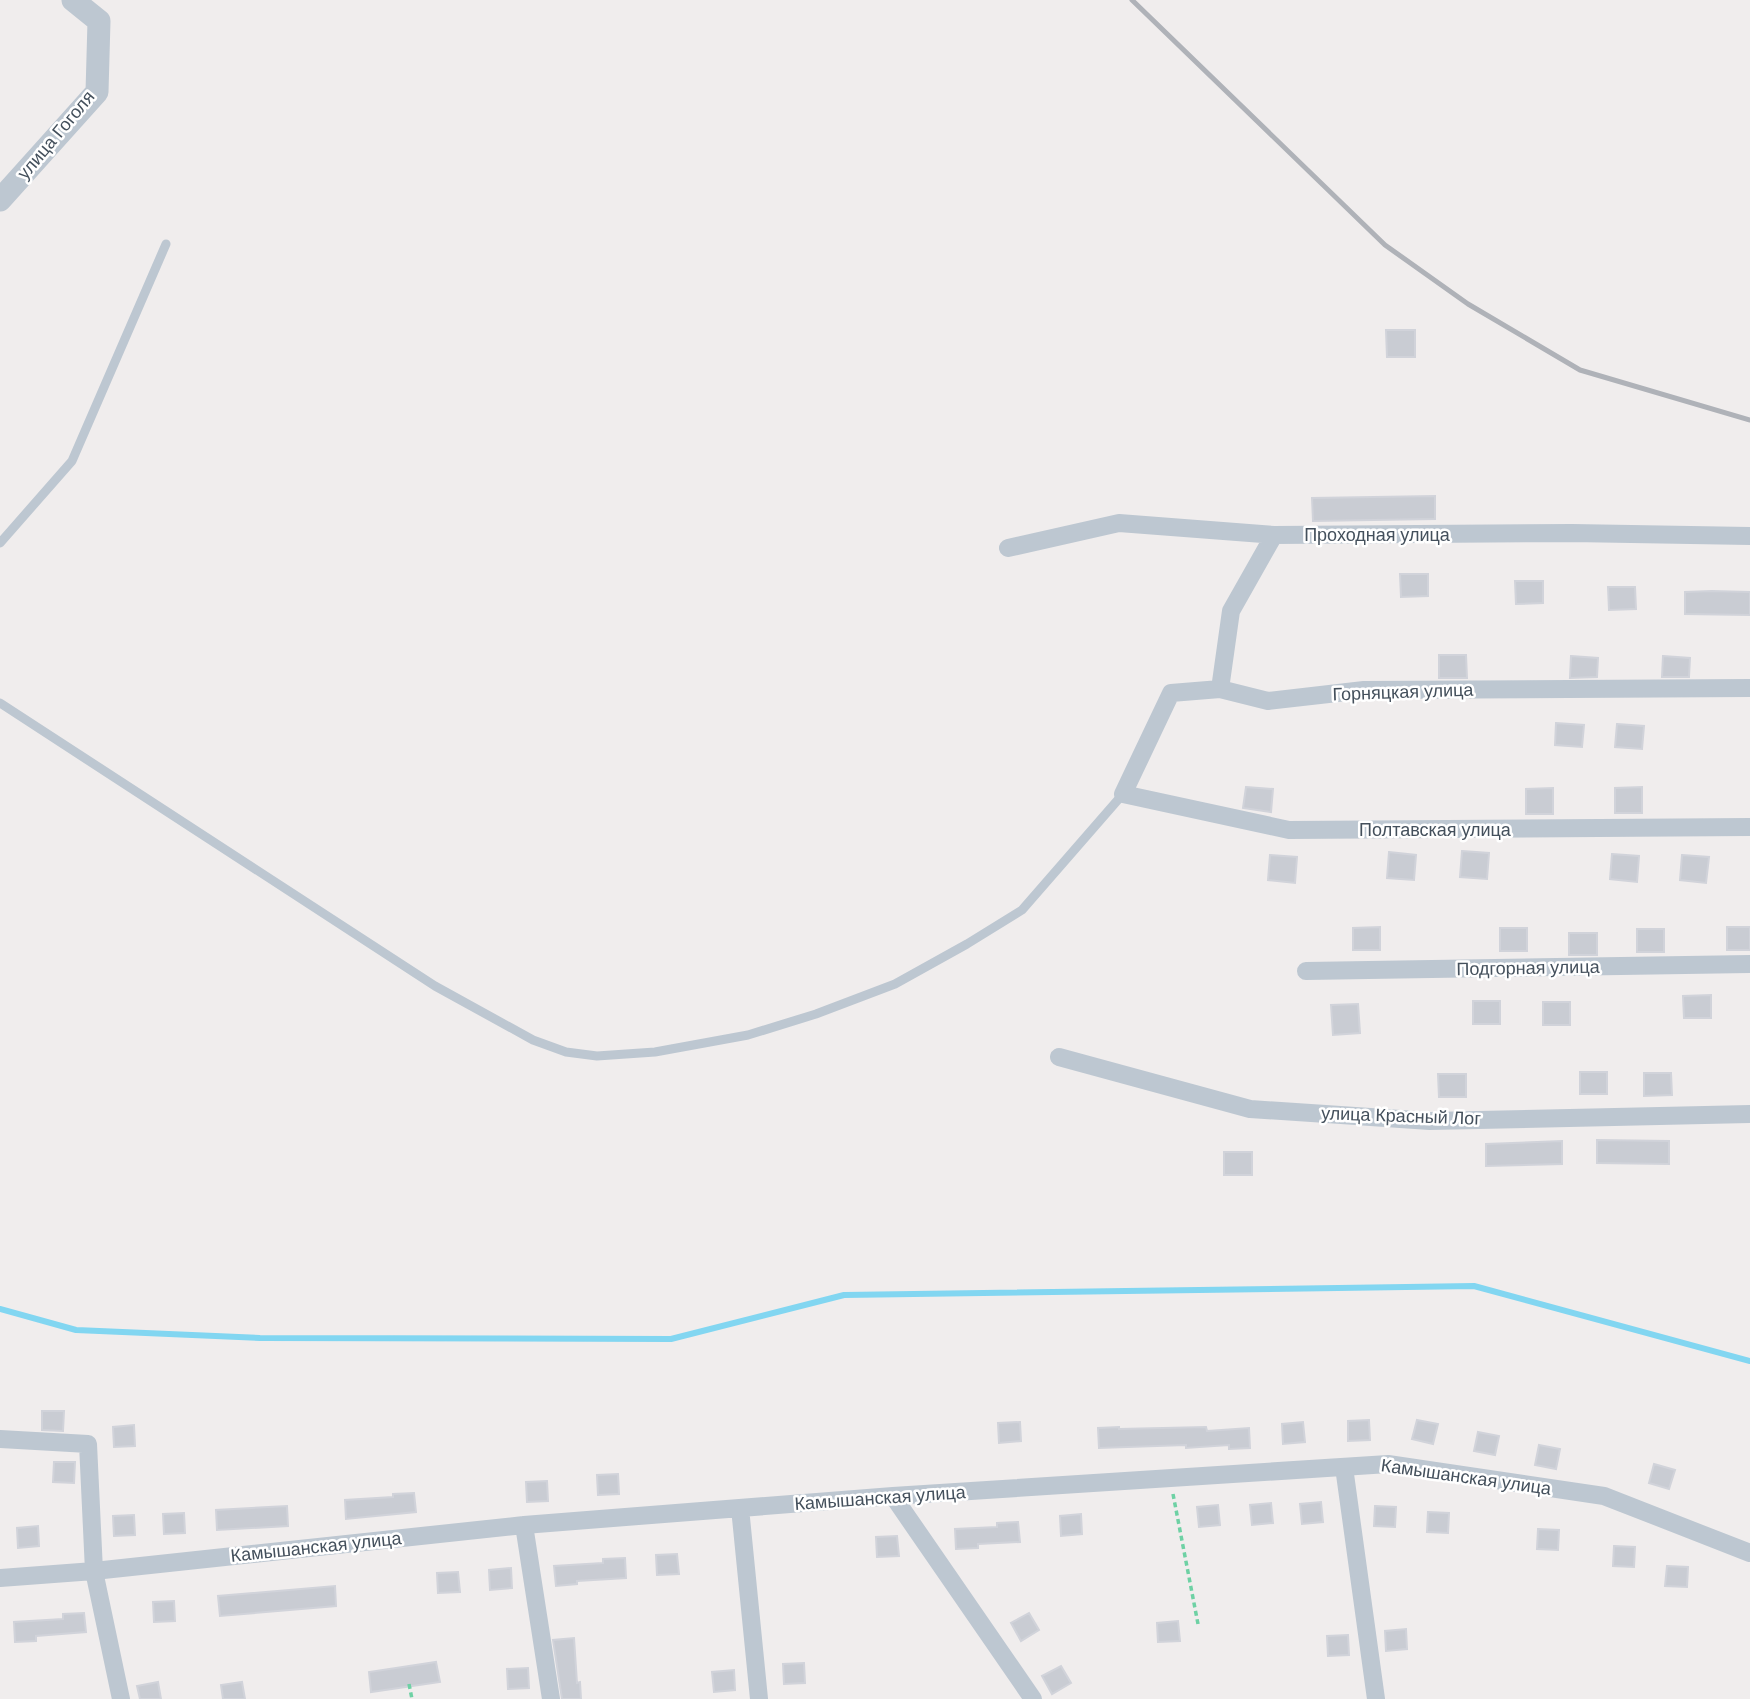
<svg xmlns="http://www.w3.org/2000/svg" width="1750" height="1699" font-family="'DM Sans',sans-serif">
	<rect width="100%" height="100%" fill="#f0eded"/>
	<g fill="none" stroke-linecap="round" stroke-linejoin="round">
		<!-- stream -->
		<path stroke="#82d6f1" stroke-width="6" d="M 0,1309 L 76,1330 L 260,1338 L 671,1339 L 844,1295 L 1474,1286 L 1750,1361"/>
	</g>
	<!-- building -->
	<path fill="#c9ccd3" stroke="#d1d3da" stroke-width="2" d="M 1386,330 L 1415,330 L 1415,357 L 1387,357 Z
		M 1435,496 L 1435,519 L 1313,521 L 1312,498 Z
		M 1400,574 L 1428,574 L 1428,596 L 1401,597 Z
		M 1515,581 L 1543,581 L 1543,603 L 1516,604 Z
		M 1608,587 L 1635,587 L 1636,609 L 1609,610 Z
		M 1712,591 L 1750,592 L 1750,615 L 1685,614 L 1685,592 Z
		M 1439,655 L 1466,655 L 1467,678 L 1439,678 Z
		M 1571,656 L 1598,658 L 1597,677 L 1570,678 Z
		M 1663,656 L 1690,658 L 1689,677 L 1662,677 Z
		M 1556,723 L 1584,725 L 1582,747 L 1555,745 Z
		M 1617,724 L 1644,726 L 1642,749 L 1615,747 Z
		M 1246,787 L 1273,789 L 1271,812 L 1243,808 Z
		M 1642,787 L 1642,813 L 1615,813 L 1615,788 Z
		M 1553,788 L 1553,814 L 1526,814 L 1526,789 Z
		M 1462,851 L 1489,853 L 1487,879 L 1460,877 Z
		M 1389,852 L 1416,855 L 1414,880 L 1387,878 Z
		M 1612,854 L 1639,856 L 1637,882 L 1610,879 Z
		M 1270,855 L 1297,857 L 1295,883 L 1268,880 Z
		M 1682,855 L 1709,857 L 1706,883 L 1680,880 Z
		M 1380,927 L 1380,950 L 1353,950 L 1353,928 Z
		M 1727,927 L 1750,927 L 1750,950 L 1727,950 Z
		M 1500,928 L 1527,928 L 1527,951 L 1500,951 Z
		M 1637,929 L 1664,929 L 1664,952 L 1637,952 Z
		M 1569,933 L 1597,933 L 1597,955 L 1569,955 Z
		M 1711,995 L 1711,1018 L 1684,1018 L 1683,996 Z
		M 1473,1001 L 1500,1001 L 1500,1024 L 1473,1024 Z
		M 1543,1002 L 1570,1002 L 1570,1025 L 1543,1025 Z
		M 1358,1004 L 1360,1033 L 1333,1035 L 1331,1005 Z
		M 1580,1072 L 1607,1072 L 1607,1094 L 1580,1094 Z
		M 1644,1073 L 1671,1073 L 1672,1095 L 1644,1096 Z
		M 1438,1074 L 1466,1074 L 1466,1097 L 1439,1097 Z
		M 1597,1140 L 1669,1141 L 1669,1164 L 1597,1163 Z
		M 1562,1141 L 1562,1164 L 1486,1166 L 1486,1144 Z
		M 1224,1152 L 1252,1152 L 1252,1175 L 1224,1175 Z
		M 42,1411 L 64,1411 L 63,1431 L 42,1430 Z
		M 1369,1420 L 1370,1440 L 1348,1441 L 1348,1421 Z
		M 1417,1420 L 1438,1424 L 1433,1444 L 1412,1439 Z
		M 1020,1422 L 1021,1441 L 999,1443 L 998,1423 Z
		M 1303,1422 L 1305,1442 L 1283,1444 L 1282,1424 Z
		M 134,1425 L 135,1446 L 114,1447 L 113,1427 Z
		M 1119,1427 L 1119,1429 L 1206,1427 L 1207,1431 L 1249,1428 L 1250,1448 L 1229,1449 L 1229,1445 L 1186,1448 L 1186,1445 L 1099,1448 L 1098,1428 Z
		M 1478,1432 L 1499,1436 L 1495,1455 L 1474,1451 Z
		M 1539,1445 L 1560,1449 L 1556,1469 L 1535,1465 Z
		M 54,1462 L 75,1462 L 74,1483 L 53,1482 Z
		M 1654,1464 L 1675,1470 L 1669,1489 L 1649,1483 Z
		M 618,1474 L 619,1494 L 598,1495 L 597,1475 Z
		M 547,1481 L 548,1501 L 527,1502 L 526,1482 Z
		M 414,1493 L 416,1512 L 346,1519 L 345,1500 L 393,1497 L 393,1494 Z
		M 1321,1502 L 1323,1522 L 1302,1524 L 1300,1504 Z
		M 1271,1503 L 1273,1523 L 1252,1525 L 1250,1505 Z
		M 1218,1505 L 1220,1525 L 1199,1527 L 1197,1507 Z
		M 287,1506 L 288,1526 L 217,1530 L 216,1510 Z
		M 1375,1506 L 1396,1507 L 1395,1527 L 1374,1526 Z
		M 1428,1512 L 1449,1513 L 1448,1533 L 1427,1532 Z
		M 184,1513 L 185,1533 L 164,1534 L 163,1514 Z
		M 1081,1514 L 1082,1534 L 1061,1536 L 1060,1516 Z
		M 134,1515 L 135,1535 L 114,1536 L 113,1516 Z
		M 1018,1522 L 1020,1542 L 978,1544 L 978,1548 L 956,1549 L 955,1529 L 997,1527 L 997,1523 Z
		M 38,1526 L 39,1546 L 18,1548 L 17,1528 Z
		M 1538,1529 L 1559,1530 L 1558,1550 L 1537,1549 Z
		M 897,1536 L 899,1556 L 877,1557 L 876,1537 Z
		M 1614,1546 L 1635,1547 L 1634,1567 L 1613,1566 Z
		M 677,1554 L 679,1574 L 657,1575 L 656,1555 Z
		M 625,1558 L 626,1578 L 577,1581 L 577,1584 L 556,1586 L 554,1566 L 603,1563 L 603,1559 Z
		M 1667,1566 L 1688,1567 L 1687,1587 L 1665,1586 Z
		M 511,1568 L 512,1588 L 490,1590 L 489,1570 Z
		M 458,1572 L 460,1592 L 438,1593 L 437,1573 Z
		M 335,1586 L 336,1606 L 220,1616 L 218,1596 Z
		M 174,1601 L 175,1621 L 154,1622 L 153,1602 Z
		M 84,1613 L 86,1632 L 36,1636 L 36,1641 L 15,1642 L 14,1622 L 63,1619 L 63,1614 Z
		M 1029,1613 L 1039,1630 L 1021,1641 L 1011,1623 Z
		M 1178,1621 L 1180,1641 L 1158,1642 L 1157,1623 Z
		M 1406,1629 L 1407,1649 L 1386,1651 L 1385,1631 Z
		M 1348,1635 L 1349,1655 L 1328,1656 L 1327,1636 Z
		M 574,1638 L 577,1683 L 580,1682 L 581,1699 L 562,1699 L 553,1640 Z
		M 436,1662 L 440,1682 L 371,1692 L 369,1672 Z
		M 804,1663 L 805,1683 L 784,1684 L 783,1664 Z
		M 1061,1666 L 1071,1683 L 1052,1694 L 1042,1676 Z
		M 528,1668 L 529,1688 L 508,1689 L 507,1669 Z
		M 734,1670 L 735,1690 L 714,1692 L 712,1672 Z
		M 158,1682 L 161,1699 L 140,1699 L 137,1686 Z
		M 242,1682 L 245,1699 L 223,1699 L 221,1685 Z"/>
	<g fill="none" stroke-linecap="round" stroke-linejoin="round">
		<!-- path -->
		<path stroke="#6ed1a4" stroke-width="3.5" stroke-dasharray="5 3.5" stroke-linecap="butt" d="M 1173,1494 L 1198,1624
			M 409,1684 L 412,1699"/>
		<!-- service -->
		<path stroke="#bdc7d1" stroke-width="9" d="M 0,543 L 72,461 L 166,244
			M 0,703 L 435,986 L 533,1040 L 566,1052 L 597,1056 L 655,1052 L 748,1035 L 816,1014 L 895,984 L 967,944 L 1022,910 L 1123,794"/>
		<!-- minor -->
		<path stroke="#bdc7d1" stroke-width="18" d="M 1008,548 L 1119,523 L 1274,535 L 1572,533 L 1750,536
			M 1750,688 L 1364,690 L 1268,701 L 1220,689 L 1171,693 L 1123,794 L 1289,830 L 1750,827
			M 1220,689 L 1231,611 L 1274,535
			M 1306,971 L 1750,964
			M 1059,1057 L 1250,1109 L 1430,1121 L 1750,1114
			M 0,1439 L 88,1444 L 94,1571 L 121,1699
			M 1344,1467 L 1376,1699
			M 893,1496 L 1033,1699
			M 740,1508 L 759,1699
			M 524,1525 L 551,1699
			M 0,1578 L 94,1571 L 524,1525 L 893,1496 L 1388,1464 L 1604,1496 L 1750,1553"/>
		<!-- tertiary -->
		<path stroke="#bdc7d1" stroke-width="23" d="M 0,200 L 97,92 L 99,21 L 73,0"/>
		<!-- rail -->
		<path stroke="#afb2b8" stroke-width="5" d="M 1132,0 L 1385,245 L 1468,304 L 1580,370 L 1750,420"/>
	</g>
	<g text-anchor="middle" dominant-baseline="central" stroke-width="5" stroke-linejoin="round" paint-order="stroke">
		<!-- street labels -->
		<g font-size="18" fill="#44505c" stroke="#fff">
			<text transform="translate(56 135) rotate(-50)">улица Гоголя</text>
			<text x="1377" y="535">Проходная улица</text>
			<text transform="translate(1403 692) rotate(-2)">Горняцкая улица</text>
			<text x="1435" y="830">Полтавская улица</text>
			<text transform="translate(1528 968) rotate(-1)">Подгорная улица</text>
			<text transform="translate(1401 1116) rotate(2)">улица Красный Лог</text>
			<text transform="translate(1466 1477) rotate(8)">Камышанская улица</text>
			<text transform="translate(880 1498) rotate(-4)">Камышанская улица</text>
			<text transform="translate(316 1547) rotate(-6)">Камышанская улица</text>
		</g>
	</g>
</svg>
